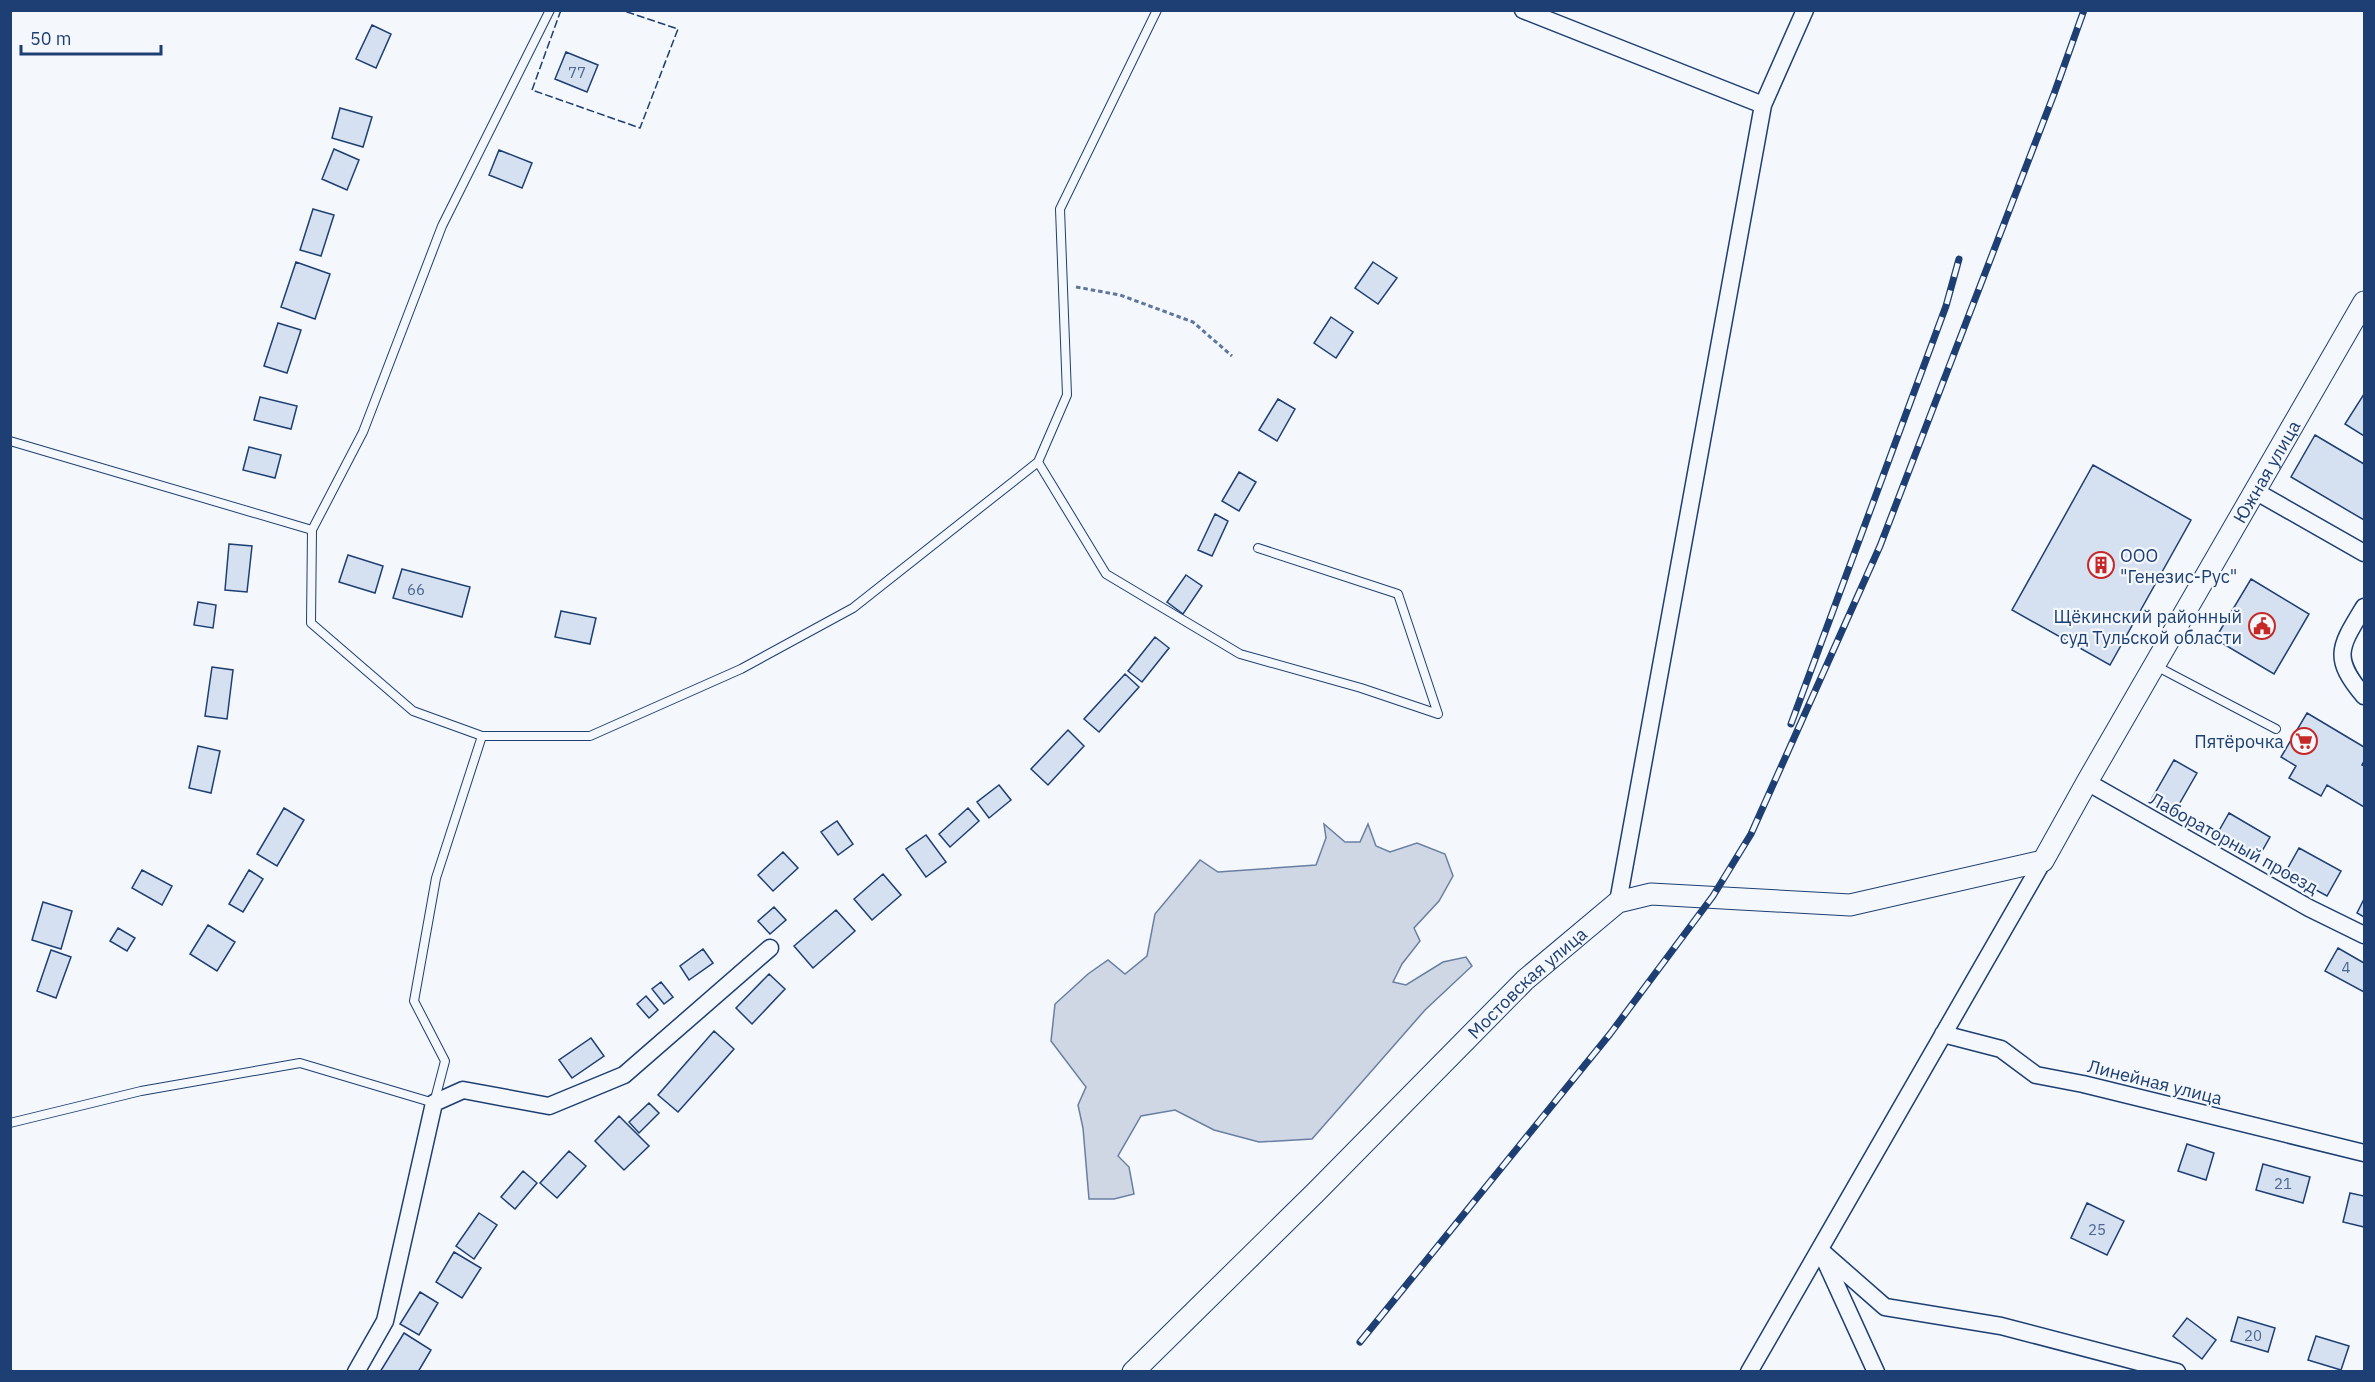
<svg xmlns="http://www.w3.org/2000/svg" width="2375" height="1382" font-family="'IBM Plex Sans',sans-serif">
	<rect width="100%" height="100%" fill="#f4f7fb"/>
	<!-- water -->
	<path fill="#cfd7e4" stroke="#687fa3" stroke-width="1.5" d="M 1324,824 L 1345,842 L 1360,842 L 1368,824 L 1376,846 L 1390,852 L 1417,843 L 1445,854 L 1453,876 L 1439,901 L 1414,928 L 1420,941 L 1402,964 L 1393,982 L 1406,985 L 1443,962 L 1466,957 L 1472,966 L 1425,1010 L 1312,1139 L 1259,1142 L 1214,1130 L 1175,1110 L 1141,1116 L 1118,1156 L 1129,1167 L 1134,1194 L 1114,1199 L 1089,1199 L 1083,1128 L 1078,1105 L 1086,1087 L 1051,1041 L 1055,1004 L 1088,974 L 1108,960 L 1125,974 L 1147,956 L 1155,914 L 1200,860 L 1218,872 L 1316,865 L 1326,838 Z"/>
	<!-- building -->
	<path fill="#d5e0f0" stroke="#1d3f73" stroke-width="1.5" d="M 372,25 L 391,34 L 376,68 L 356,59 Z
		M 566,52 L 598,65 L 587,92 L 555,79 Z
		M 340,108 L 372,117 L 363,147 L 332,138 Z
		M 334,149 L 359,160 L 347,190 L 322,179 Z
		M 499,150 L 532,163 L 522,188 L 489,175 Z
		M 313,209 L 334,215 L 321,256 L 300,250 Z
		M 296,262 L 330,274 L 315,319 L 281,307 Z
		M 1373,262 L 1397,278 L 1378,304 L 1355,288 Z
		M 1331,317 L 1353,332 L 1336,358 L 1314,343 Z
		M 278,323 L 301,330 L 287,373 L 264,366 Z
		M 2364,394 L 2364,436 L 2345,424 Z
		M 260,397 L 297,406 L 291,429 L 254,420 Z
		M 1278,399 L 1295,409 L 1277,441 L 1259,430 Z
		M 2315,435 L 2364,464 L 2364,520 L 2291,477 Z
		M 249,447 L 281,455 L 275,478 L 243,470 Z
		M 2093,465 L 2191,520 L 2110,665 L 2012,610 Z
		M 1239,472 L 1256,482 L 1239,511 L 1222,501 Z
		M 1215,514 L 1228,521 L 1212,556 L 1198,550 Z
		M 229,544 L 252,546 L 247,592 L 225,590 Z
		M 348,555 L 383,566 L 375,593 L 339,582 Z
		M 402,569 L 470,587 L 462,617 L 393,598 Z
		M 1186,575 L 1202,586 L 1183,614 L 1167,602 Z
		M 2251,579 L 2309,614 L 2274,674 L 2215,639 Z
		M 198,602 L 216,605 L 213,628 L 194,625 Z
		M 561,611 L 596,618 L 590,644 L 555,637 Z
		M 1155,637 L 1169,648 L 1142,682 L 1128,671 Z
		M 212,667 L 233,670 L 227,719 L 205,716 Z
		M 1125,674 L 1139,687 L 1099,732 L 1084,719 Z
		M 2307,713 L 2364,747 L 2364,761 L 2362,765 L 2364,766 L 2364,807 L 2327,785 L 2321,796 L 2289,778 L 2296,766 L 2281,757 Z
		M 1068,730 L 1084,746 L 1048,785 L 1031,769 Z
		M 198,746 L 220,751 L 211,793 L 189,788 Z
		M 2174,760 L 2197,773 L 2174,813 L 2151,800 Z
		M 999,785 L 1011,800 L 989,818 L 977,802 Z
		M 284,808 L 304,820 L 277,866 L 257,854 Z
		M 968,808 L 979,821 L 950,847 L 939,834 Z
		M 2229,813 L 2270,837 L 2257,860 L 2216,836 Z
		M 837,821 L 853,844 L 838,855 L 821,832 Z
		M 926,835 L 946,862 L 926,877 L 906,849 Z
		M 2299,848 L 2341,871 L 2327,896 L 2285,873 Z
		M 783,852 L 798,868 L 773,891 L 758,875 Z
		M 142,870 L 172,886 L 162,905 L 132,888 Z
		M 249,870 L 263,879 L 243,912 L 229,904 Z
		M 883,874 L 901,895 L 872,920 L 854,899 Z
		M 2364,899 L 2364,917 L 2357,913 Z
		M 43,902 L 72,911 L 61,949 L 32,940 Z
		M 774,907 L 786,920 L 770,934 L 758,921 Z
		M 836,910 L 855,931 L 813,968 L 794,946 Z
		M 208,925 L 235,942 L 217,971 L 190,954 Z
		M 118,928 L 135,938 L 127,951 L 110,941 Z
		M 2338,948 L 2364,963 L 2364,992 L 2325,971 Z
		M 703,949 L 713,963 L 689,980 L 680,966 Z
		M 51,950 L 71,957 L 56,998 L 37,991 Z
		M 769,974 L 785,989 L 752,1024 L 736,1008 Z
		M 661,982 L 673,997 L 664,1004 L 652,989 Z
		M 646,996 L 658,1010 L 649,1018 L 637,1004 Z
		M 714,1031 L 734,1049 L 678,1112 L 658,1095 Z
		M 591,1038 L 604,1056 L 572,1078 L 559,1060 Z
		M 649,1103 L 659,1113 L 639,1133 L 629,1122 Z
		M 619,1116 L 649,1146 L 624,1170 L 595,1141 Z
		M 2187,1144 L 2214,1153 L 2206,1180 L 2178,1171 Z
		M 569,1151 L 586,1166 L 557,1198 L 540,1183 Z
		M 2263,1164 L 2310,1177 L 2303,1203 L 2256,1190 Z
		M 523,1171 L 537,1183 L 515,1209 L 501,1197 Z
		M 2350,1193 L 2364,1196 L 2364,1227 L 2343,1222 Z
		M 2087,1203 L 2124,1221 L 2107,1255 L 2071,1238 Z
		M 479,1213 L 497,1225 L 474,1259 L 456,1246 Z
		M 454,1252 L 481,1268 L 462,1298 L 436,1282 Z
		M 420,1292 L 438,1303 L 419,1335 L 400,1324 Z
		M 2238,1317 L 2275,1328 L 2268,1352 L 2231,1341 Z
		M 2187,1318 L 2216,1340 L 2202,1359 L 2173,1336 Z
		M 404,1333 L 431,1350 L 418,1372 L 380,1372 Z
		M 2316,1336 L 2349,1346 L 2341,1370 L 2308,1360 Z"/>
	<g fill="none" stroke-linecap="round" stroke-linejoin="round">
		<defs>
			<path id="service" d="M 550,10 L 442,226 L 363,432 L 312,530 L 311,623 L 413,711 L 482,736 L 590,736 L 741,669 L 853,608 L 1038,462 L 1067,395 L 1060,209 L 1157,10
				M 10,441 L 312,530
				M 1038,462 L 1106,574 L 1240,654 L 1361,688 L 1438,714
				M 1258,548 L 1398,594 L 1438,714
				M 2154,665 L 2276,729
				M 10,1123 L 141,1091 L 300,1063 L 434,1103 L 445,1061 L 414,1001 L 436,878 L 482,736"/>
			<path id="minor" d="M 1523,10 L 1763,105 L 1618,902
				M 1763,105 L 1805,10
				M 2255,491 L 2364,553
				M 2364,607 C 2340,647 2331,657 2364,696
				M 2087,782 L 2309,908 L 2364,935
				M 1943,1034 L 2001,1049 L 2036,1075 L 2083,1084 L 2364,1153
				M 1820,1250 L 1885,1307 L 2001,1326 L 2177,1372
				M 1823,1256 L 1876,1372
				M 356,1372 L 385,1321 L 434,1103 L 463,1090 L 549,1106 L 624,1075 L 770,948
				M 1749,1372 L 2043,861"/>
			<g id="tertiary">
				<path id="s1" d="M 1133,1372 L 1316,1192 L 1525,980 L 1618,902 L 1651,894 L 1850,905 L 2043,861 L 2087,782 L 2364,302"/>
			</g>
		</defs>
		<!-- service casing -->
		<use href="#service" stroke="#1d3f73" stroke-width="10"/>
		<!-- minor casing -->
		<use href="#minor" stroke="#1d3f73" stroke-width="19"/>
		<!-- tertiary casing -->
		<use href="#tertiary" stroke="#1d3f73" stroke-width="23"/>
		<!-- path -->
		<path stroke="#5e769c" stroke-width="3" stroke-dasharray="4.5 3" stroke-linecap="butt" d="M 1076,287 L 1120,295 L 1193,322 L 1232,356"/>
		<!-- service -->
		<use href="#service" stroke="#f4f7fb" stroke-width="8"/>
		<!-- minor -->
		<use href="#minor" stroke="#f4f7fb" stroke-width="16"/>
		<!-- tertiary -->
		<use href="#tertiary" stroke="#f4f7fb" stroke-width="21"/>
		<defs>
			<path id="rail" d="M 1791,724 L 1946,306 L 1959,259
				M 1360,1342 L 1610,1034 L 1713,896 L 1751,834 L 1880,546 L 2054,94 L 2084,10"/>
		</defs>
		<!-- rail casing -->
		<use href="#rail" stroke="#1d3f73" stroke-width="7"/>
		<!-- rail -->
		<use href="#rail" stroke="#f4f7fb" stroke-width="4.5" stroke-dasharray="14" stroke-linecap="butt"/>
		<!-- fence -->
		<path stroke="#1d3f73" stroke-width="1.5" stroke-dasharray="8 3" stroke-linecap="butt" d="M 561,10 L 532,90 L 640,128 L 678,29 L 621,10"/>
	</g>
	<!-- icons -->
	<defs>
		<symbol id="building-ring" viewBox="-11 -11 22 22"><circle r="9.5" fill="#f4f7fb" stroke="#c62828" stroke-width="1.5"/><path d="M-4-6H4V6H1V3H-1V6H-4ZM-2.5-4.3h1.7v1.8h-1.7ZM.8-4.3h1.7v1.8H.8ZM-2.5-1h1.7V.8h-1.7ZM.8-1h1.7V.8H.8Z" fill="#c62828"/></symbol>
		<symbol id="civic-ring" viewBox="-11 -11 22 22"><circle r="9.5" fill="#f4f7fb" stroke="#c62828" stroke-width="1.5"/><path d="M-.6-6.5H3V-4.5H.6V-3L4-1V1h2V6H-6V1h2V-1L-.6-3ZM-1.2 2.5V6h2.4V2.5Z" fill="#c62828"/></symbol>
		<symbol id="supermarket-ring" viewBox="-11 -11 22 22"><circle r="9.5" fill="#f4f7fb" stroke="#c62828" stroke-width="1.5"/><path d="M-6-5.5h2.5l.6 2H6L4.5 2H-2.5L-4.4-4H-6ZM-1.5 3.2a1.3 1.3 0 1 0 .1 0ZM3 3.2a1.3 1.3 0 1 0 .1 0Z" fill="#c62828"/></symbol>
	</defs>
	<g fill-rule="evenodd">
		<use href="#building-ring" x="2086" y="550" width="30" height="30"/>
		<use href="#civic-ring" x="2247" y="611" width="30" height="30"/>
		<use href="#supermarket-ring" x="2289" y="726" width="30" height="30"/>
	</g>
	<g text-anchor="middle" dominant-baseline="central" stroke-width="4.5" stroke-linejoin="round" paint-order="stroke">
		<!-- number labels -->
		<g font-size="15" fill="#4b6792">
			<text x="577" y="72">77</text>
			<text x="416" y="589">66</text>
			<text x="2346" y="967">4</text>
			<text x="2283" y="1183">21</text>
			<text x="2097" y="1229">25</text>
			<text x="2253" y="1335">20</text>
		</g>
		<!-- street labels -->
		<g font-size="18" fill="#1d3f73" stroke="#f4f7fb">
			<text stroke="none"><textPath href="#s1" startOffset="1556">Южная улица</textPath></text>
			<text transform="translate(2234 843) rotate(29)">Лабораторный проезд</text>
			<text stroke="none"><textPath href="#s1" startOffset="554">Мостовская улица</textPath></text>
			<text transform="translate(2155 1082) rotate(14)">Линейная улица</text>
		</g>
		<!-- poi labels -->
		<g font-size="18" fill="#1d3f73" stroke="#f4f7fb" text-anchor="end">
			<text x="2120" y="555" text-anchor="start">ООО<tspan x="2120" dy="21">"Генезис-Рус"</tspan></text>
			<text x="2242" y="616">Щёкинский районный<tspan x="2242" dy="21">суд Тульской области</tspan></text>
			<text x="2284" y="741">Пятёрочка</text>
		</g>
	</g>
	<!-- border -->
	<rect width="2375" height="1382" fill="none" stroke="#1d3f73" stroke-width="24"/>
	<!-- scale -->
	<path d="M21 45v9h140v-9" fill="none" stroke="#1d3f73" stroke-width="3"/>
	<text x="30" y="45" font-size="18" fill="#1d3f73" stroke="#f4f7fb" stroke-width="4.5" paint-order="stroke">50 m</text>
</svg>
